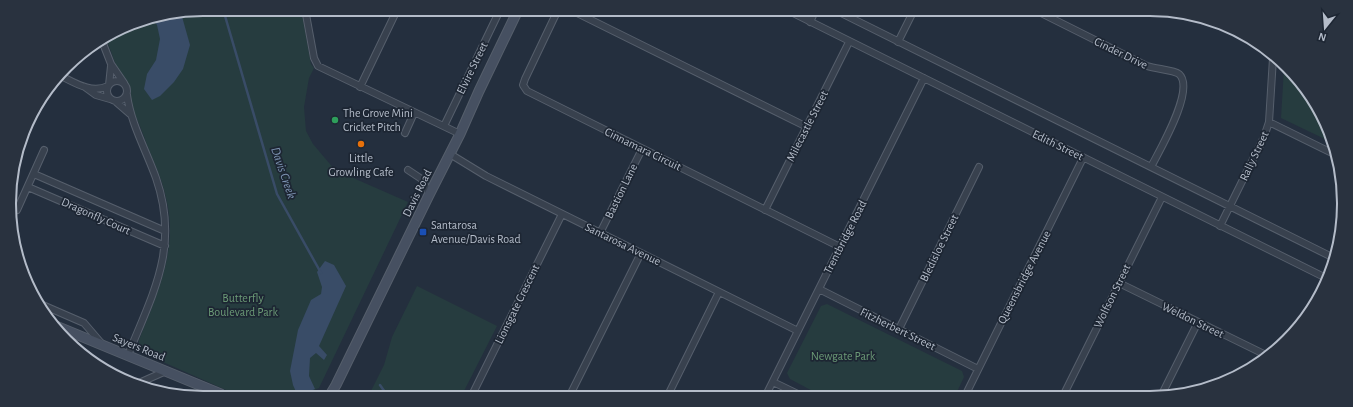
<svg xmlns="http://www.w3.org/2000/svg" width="1353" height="407" font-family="'Alegreya Sans',sans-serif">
	<rect width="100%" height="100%" fill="#242f3e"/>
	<!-- green -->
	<path fill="#263c3f" d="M 203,9 L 301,9 L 311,64 L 314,68 L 309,78 L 304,107 L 306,131 L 313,144 L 335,170 L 408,202 L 319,388 L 302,395 L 235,394 L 145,354 L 139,348 L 139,340 C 157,294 179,249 166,198 C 163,183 157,169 151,155 C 145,140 140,124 132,109 L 130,99 L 131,93 L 130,86 L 118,71 L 106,38 L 129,24 Z
		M 1284,68 L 1311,96 L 1331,142 L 1281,118 Z
		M 417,286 L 497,326 L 462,395 L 369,395 L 384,365 L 392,337 Z
		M 827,304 L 962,371 L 964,377 L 955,396 L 822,396 L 790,379 L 787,373 L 821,306 Z"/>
	<!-- water -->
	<path fill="#394c67" d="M 181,13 L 190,45 L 183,69 L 174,82 L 160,96 L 152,100 L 144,89 L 147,74 L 156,60 L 160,39 L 157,25 L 153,19 Z
		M 325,261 L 334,265 L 346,286 L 319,346 L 327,355 L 324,360 L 316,353 L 310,358 L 309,376 L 315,389 L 302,395 L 297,394 L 293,385 L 290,371 L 298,330 L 311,300 L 321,294 L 322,287 L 317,272 Z"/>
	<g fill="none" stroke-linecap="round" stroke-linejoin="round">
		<!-- stream -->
		<path stroke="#394c67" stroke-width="2.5" d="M 223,9 L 277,194 L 321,273
			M 380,385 L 387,395"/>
		<defs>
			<path id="street" d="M 305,9 L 314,58 L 318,66 L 460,134
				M 559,10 L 555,16 L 525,79 L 523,85 L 527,91 L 840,247
				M 571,10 L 807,127
				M 789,11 L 1326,278
				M 837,11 L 1334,258
				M 1039,12 L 1147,66 C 1156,69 1174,70 1179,74 C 1196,89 1159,151 1151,167
				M 810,22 L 815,11
				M 102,41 L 111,64 L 124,83
				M 898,42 L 913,12
				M 61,76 C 75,83 92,94 108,86
				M107 91a10 10 0 1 1 20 0a10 10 0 1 1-20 0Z
				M 109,85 L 111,66
				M 85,87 L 96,95 L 110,99
				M 360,87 L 397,10
				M 127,95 C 131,124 146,150 156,178 C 180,247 153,293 128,355
				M 115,101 L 130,114
				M 1269,122 L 1336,155
				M 444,126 L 500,10
				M 405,133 L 414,113
				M 450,154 L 486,176 L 798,331
				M 408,170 L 423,180 L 429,195
				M 34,174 L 165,231
				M 28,187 L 165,246
				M 17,210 L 44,150
				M 765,210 L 849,42
				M 1220,226 L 1264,137 L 1269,122 L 1273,58
				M 600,233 L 642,149
				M 1119,283 L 1268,356
				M 819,289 L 978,369
				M 38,303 L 84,323 L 102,344
				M 899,329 L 979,167
				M 773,382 L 802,396
				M 139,383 L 166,371
				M 472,395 L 562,214
				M 570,395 L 641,253
				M 668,395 L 719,292
				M 766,395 L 924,78
				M 965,396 L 1083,158
				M 1063,396 L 1162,197
				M 1161,396 L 1198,322"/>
			<path id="secondary" d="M 56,326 L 221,394
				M 330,395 L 336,385 L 429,195 L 460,134 L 479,91 L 518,10"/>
		</defs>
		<!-- street casing -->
		<use href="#street" stroke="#565f6c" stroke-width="8"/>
		<!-- secondary casing -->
		<use href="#secondary" stroke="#565f6c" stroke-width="11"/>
		<!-- street -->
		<use href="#street" stroke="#38414e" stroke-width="6"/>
		<!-- secondary -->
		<use href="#secondary" stroke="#465061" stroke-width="9"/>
	</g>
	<!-- markers -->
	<circle fill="#2e9e5b" stroke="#1d2633" stroke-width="1.5" cx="335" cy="120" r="4"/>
	<circle fill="#e8710a" stroke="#1d2633" stroke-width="1.5" cx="361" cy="144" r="4"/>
	<rect fill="#1a4fb4" stroke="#1d2633" stroke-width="1.5" x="419" y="228" width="8" height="8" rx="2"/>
	<g text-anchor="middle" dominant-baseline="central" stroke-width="3.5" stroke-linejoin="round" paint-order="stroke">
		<!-- street labels -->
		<g font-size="12" fill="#b4bcc9" stroke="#1d2633">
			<text transform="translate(1121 53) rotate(26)">Cinder Drive</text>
			<text transform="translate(472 68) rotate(-64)">Elvire Street</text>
			<text transform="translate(807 126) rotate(-63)">Milecastle Street</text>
			<text transform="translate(1058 145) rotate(26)">Edith Street</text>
			<text transform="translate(643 149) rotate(26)">Cinnamara Circuit</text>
			<text transform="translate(1254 156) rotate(-65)">Rally Street</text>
			<text transform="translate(621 191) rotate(-64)">Bastion Lane</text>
			<text transform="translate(417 193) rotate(-64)">Davis Road</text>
			<text transform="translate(96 216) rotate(24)">Dragonfly Court</text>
			<text transform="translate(845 237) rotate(-63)">Trentbridge Road</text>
			<text transform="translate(623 244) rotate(26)">Santarosa Avenue</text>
			<text transform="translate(939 248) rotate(-64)">Bledisloe Street</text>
			<text transform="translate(1024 277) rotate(-63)">Queensbridge Avenue</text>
			<text transform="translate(1112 296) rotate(-64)">Wolfson Street</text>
			<text transform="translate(517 304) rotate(-64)">Lionsgate Crescent</text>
			<text transform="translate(1193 320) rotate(26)">Weldon Street</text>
			<text transform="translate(898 329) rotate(26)">Fitzherbert Street</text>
			<text transform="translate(139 347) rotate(22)">Sayers Road</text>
		</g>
		<!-- poi labels -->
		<g font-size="12" fill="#b4bcc9" stroke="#1d2633" text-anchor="start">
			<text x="343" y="113">The Grove Mini<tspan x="343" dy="14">Cricket Pitch</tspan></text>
			<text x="361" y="158" text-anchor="middle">Little<tspan x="361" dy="14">Growling Cafe</tspan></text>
			<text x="431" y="225">Santarosa<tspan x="431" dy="14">Avenue/Davis Road</tspan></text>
		</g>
		<!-- park labels -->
		<g font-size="12" fill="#6b9a76" stroke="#1d2633">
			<text x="243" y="298">Butterfly<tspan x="243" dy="14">Boulevard Park</tspan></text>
			<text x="843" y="356">Newgate Park</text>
		</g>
		<!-- water labels -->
		<g font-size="13" font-style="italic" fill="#7c92b1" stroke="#1d2633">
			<text transform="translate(283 173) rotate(71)">Davis Creek</text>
		</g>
	</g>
	<!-- crop -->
	<path d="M0 0H1353V407H0ZM203 16H1150A187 187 0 0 1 1337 203V204A187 187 0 0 1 1150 391H203A187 187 0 0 1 16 204V203A187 187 0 0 1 203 16Z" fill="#29323f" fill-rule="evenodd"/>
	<path fill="none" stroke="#b4bcc9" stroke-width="2" d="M203 16H1150A187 187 0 0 1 1337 203V204A187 187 0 0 1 1150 391H203A187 187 0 0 1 16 204V203A187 187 0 0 1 203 16Z"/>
	<!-- north arrow -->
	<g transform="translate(1325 28) rotate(197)" stroke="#1d2633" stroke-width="3" paint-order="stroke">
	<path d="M0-3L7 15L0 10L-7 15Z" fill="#b4bcc9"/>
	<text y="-6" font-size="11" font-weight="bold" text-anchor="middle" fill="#b4bcc9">N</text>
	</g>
</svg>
